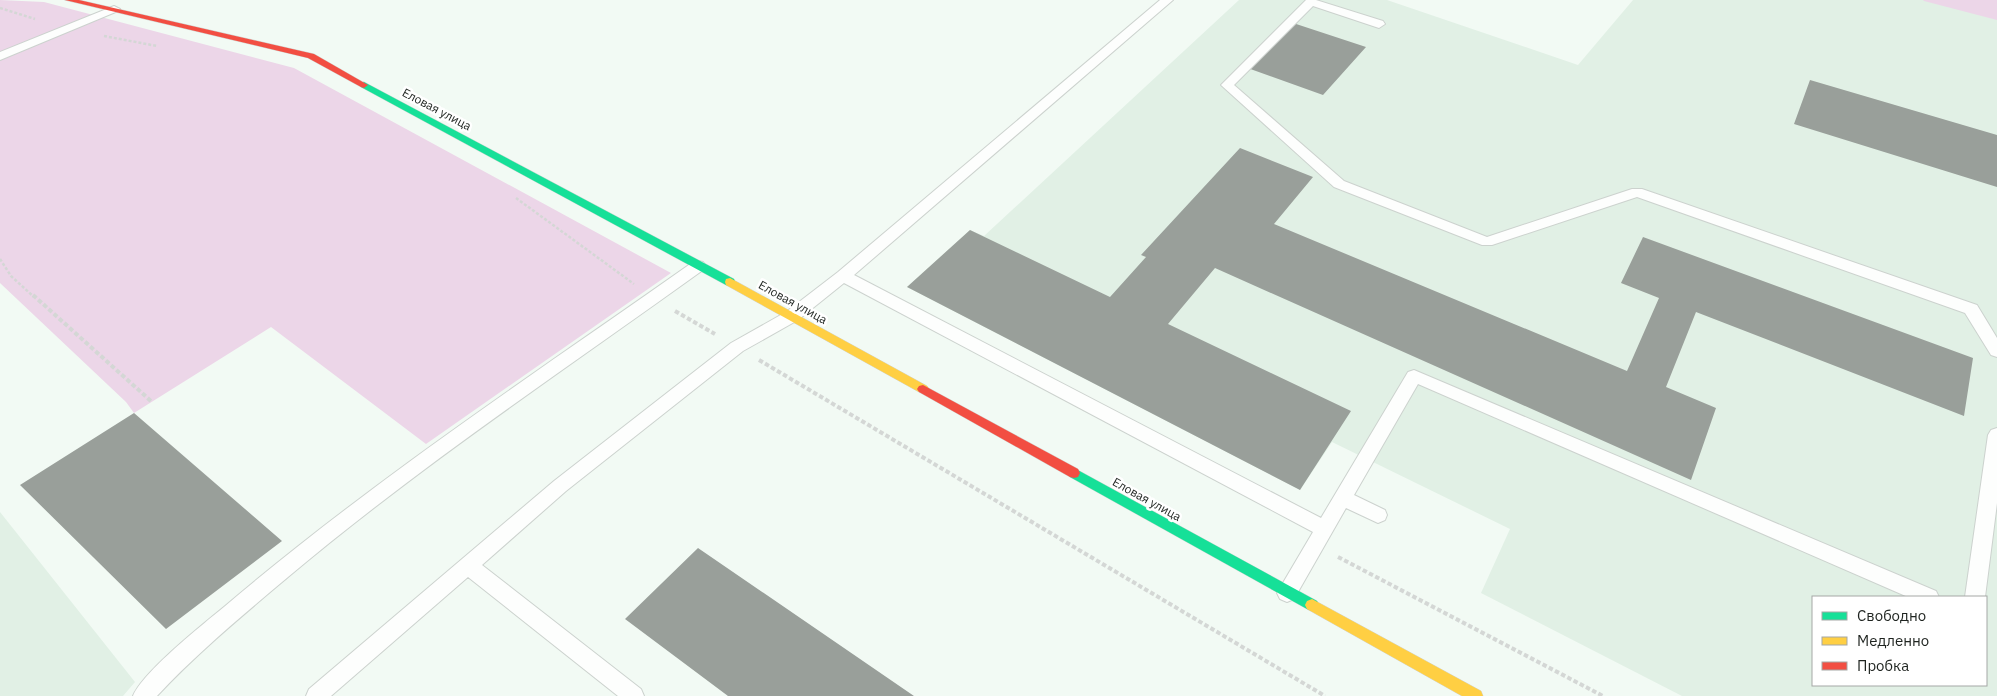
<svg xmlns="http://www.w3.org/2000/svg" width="1997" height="696" font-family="'IBM Plex Sans',sans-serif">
	<rect width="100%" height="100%" fill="#f2faf4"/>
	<!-- built -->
	<path fill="#e1f0e5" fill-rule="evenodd" d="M 1239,0 L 1387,0 L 1578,65 L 1633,0 L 1997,0 L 1997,696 L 1682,696 L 1481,593 L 1510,529 L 1332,442 L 1300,490 L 907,287 L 970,230 L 984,236 ZM 1813,597 L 1986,597 L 1986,685 L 1813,685 Z
		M 0,512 L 135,682 L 123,696 L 0,696 Z"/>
	<!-- green -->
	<path fill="#ecd6e8" d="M 0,0 L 44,2 L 294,68 L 671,273 L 426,444 L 271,327 L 134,413 L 126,402 L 0,283 Z
		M 1923,0 L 1997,0 L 1997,20 L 1924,1 Z"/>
	<!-- building -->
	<path fill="#999f9a" d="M 1287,21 L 1366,47 L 1323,95 L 1242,66 Z
		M 1810,80 L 1997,135 L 1997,187 L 1794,124 Z
		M 1240,148 L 1313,177 L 1274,224 L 1627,371 L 1659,298 L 1621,283 L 1643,237 L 1973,358 L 1964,416 L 1696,312 L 1666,387 L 1716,408 L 1691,480 L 1215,268 L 1168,324 L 1351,411 L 1300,490 L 907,287 L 970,230 L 1110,297 L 1146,257 L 1141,255 Z
		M 134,413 L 282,541 L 166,629 L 20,485 Z
		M 698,548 L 914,696 L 728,696 L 625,619 Z"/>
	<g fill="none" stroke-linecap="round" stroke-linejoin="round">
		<defs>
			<path id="lane" d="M 1160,0 L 1173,0 L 854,275 L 1321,518 L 1408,372 L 1414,370 L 1936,591 L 1939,597 L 1908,597 L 1418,384 L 1354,495 L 1385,510 L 1387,515 L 1385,520 L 1378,523 L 1346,508 L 1294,599 L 1287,602 L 1280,599 L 1277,593 L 1313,532 L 844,283 L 798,320 L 743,351 L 566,491 L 482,565 L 641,689 L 644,696 L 618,696 L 468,577 L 331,696 L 306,696 L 309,689 L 554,481 L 731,343 L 786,312 L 838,272 Z
				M 1306,0 L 1316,0 L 1383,21 L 1385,24 L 1379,28 L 1313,6 L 1234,85 L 1344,181 L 1487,237 L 1632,189 L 1642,189 L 1977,305 L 1997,338 L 1997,357 L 1991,355 L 1965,313 L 1637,197 L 1492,245 L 1482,245 L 1334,187 L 1221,85 Z
				M 114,6 L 120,9 L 118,11 L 0,60 L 0,52 Z
				M 698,261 L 703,262 L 706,266 L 703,270 C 564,370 420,466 288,577 C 243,615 197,653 157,696 L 133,696 C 143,672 202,625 224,607 C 372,481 534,374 693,262 Z
				M 1997,428 L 1997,503 L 1985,597 L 1965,597 L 1988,435 L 1991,430 Z"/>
			<path id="fast" d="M 364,82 L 734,279 L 735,282 L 730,286 L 726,285 L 361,87 L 360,85 Z
				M 1074,468 L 1317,601 L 1319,605 L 1317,609 L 1312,611 L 1307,609 L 1070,477 L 1068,473 L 1070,469 Z"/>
			<path id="slow" d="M 730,278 L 927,386 L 929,389 L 927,392 L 919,392 L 726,285 L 725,282 L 726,279 Z
				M 1312,599 L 1481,691 L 1483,696 L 1462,696 L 1307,609 L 1305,605 L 1307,601 Z"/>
			<path id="jam" d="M 65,0 L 79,0 L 314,54 L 368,85 L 364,88 L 361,87 L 308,58 Z
				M 923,385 L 1078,469 L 1080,473 L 1078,477 L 1074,478 L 1070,477 L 919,392 L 917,389 L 919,386 Z"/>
		</defs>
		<!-- lane casing -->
		<use href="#lane" stroke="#ccd2ce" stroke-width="2"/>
		<!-- fast casing -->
		<use href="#fast" stroke="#d2d6d3" stroke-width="1"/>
		<!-- slow casing -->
		<use href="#slow" stroke="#d2d6d3" stroke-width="1"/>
		<!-- jam casing -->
		<use href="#jam" stroke="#d2d6d3" stroke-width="1"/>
		<!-- path-far1 -->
		<path stroke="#d4d7d5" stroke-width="2.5" stroke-dasharray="3 2" stroke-linecap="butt" d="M 0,8 L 35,19
			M 104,36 L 157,46
			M 516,198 L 634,284
			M 0,259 L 11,276 L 34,297"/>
		<!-- path -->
		<path stroke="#d4d7d5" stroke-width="4" stroke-dasharray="4.5 2.5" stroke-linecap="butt" d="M 33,295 L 152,402
			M 675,311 L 715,334
			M 759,360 L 1325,696
			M 1338,557 L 1603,696"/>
		<!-- lane -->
		<use href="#lane" fill="#fdfefd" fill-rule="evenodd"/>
		<!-- fast -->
		<use href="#fast" fill="#16e098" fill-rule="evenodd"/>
		<!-- slow -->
		<use href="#slow" fill="#ffcf43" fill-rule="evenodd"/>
		<!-- jam -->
		<use href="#jam" fill="#f24e42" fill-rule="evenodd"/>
	</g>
	<g text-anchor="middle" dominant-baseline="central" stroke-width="5" stroke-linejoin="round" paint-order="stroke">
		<!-- street labels -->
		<g font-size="12" fill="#1f2420" stroke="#fff">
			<text transform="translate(437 109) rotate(28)">Еловая улица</text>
			<text transform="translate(793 302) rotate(29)">Еловая улица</text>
			<text transform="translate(1147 499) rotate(29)">Еловая улица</text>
		</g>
	</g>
	<!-- legend -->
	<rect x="1812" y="596" width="175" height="90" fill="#ffffff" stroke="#a5a7a6"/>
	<rect x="1822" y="612" width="25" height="8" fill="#16e098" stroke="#a5a7a6"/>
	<text x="1857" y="621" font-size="15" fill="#1f2420">Свободно</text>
	<rect x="1822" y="637" width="25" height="8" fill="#ffcf43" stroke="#a5a7a6"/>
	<text x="1857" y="646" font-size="15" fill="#1f2420">Медленно</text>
	<rect x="1822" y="662" width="25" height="8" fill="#f24e42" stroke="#a5a7a6"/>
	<text x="1857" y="671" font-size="15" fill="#1f2420">Пробка</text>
</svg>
